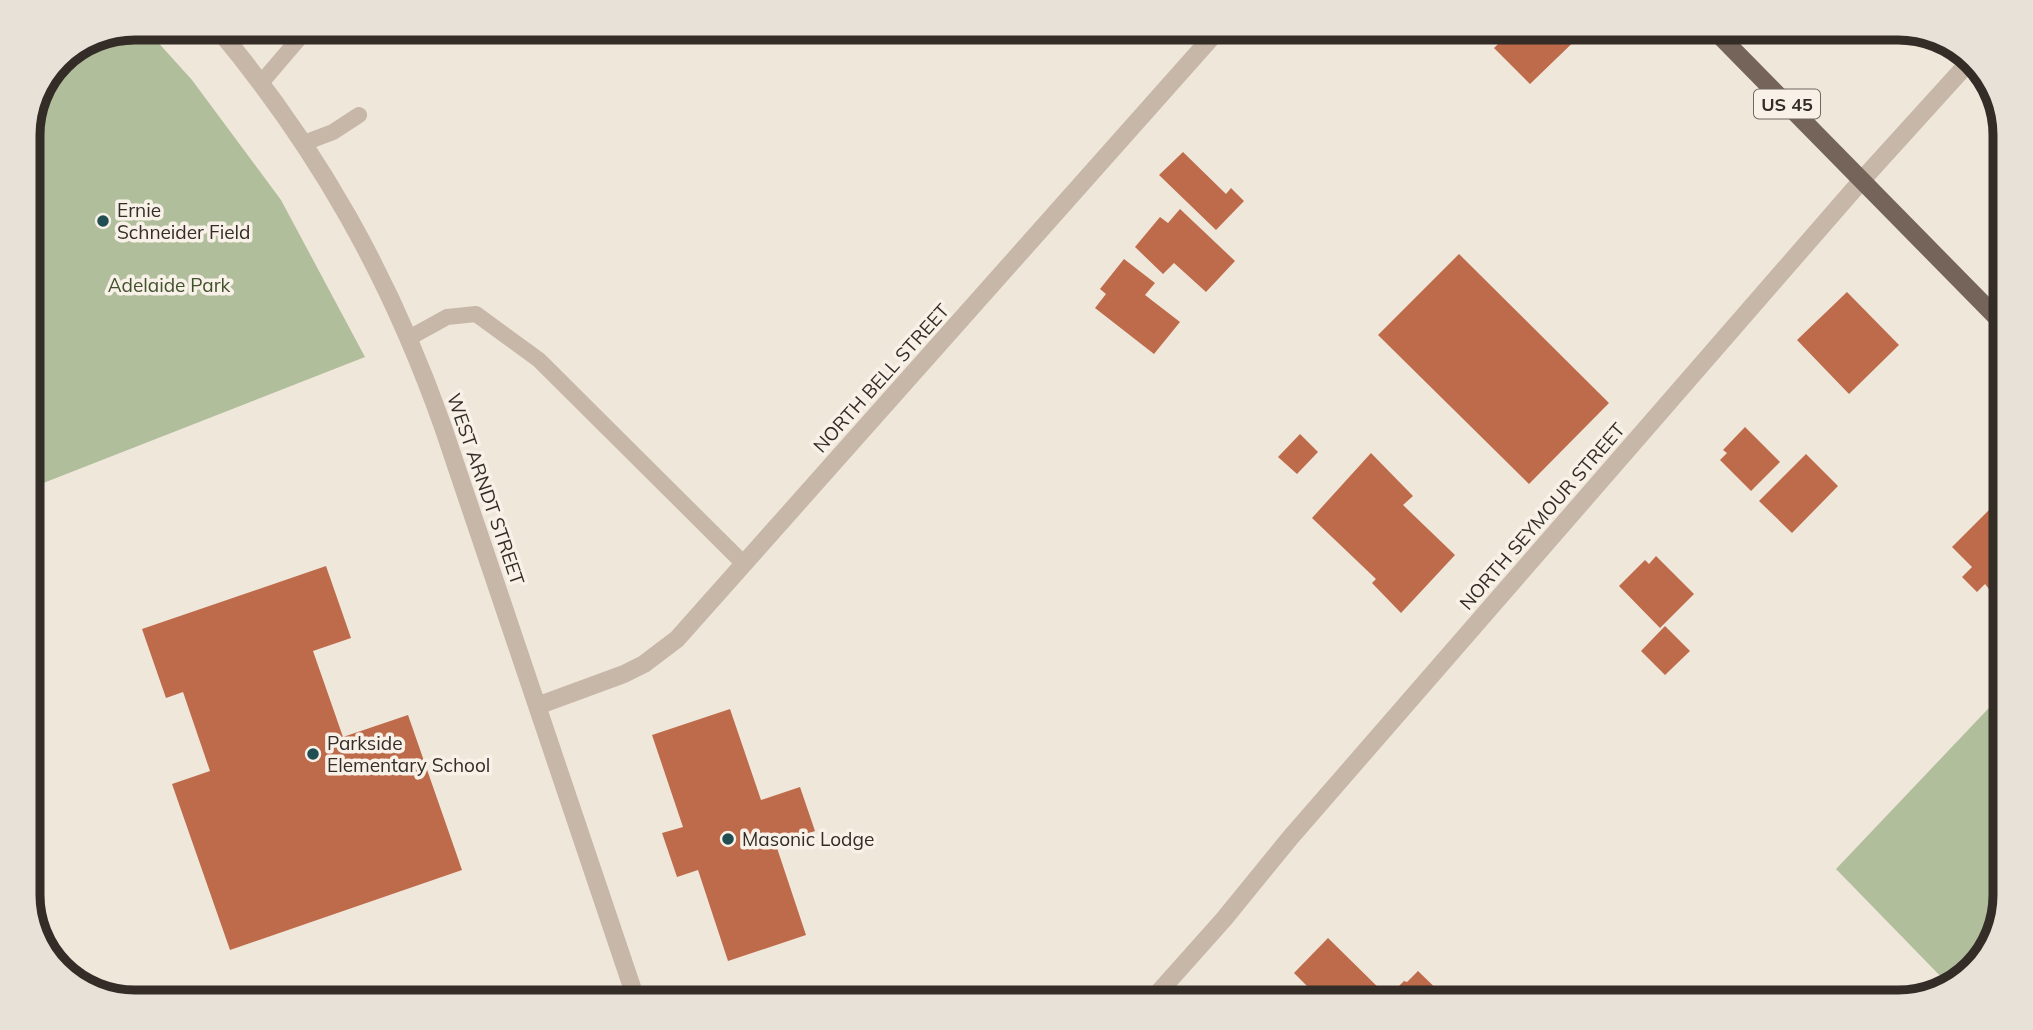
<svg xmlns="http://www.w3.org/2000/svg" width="2033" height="1030" font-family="Mulish,sans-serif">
	<rect width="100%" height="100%" fill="#f0e7db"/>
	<!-- green -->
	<path fill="#b1be9c" d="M 135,28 L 145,28 L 192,80 L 281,200 L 365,357 L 28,489 L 28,129 L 60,59 Z
		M 2005,691 L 2005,895 L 1994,942 L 1957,984 L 1950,986 L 1836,869 Z
		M 630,983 L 637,1002 L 587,1002 Z"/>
	<!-- building -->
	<path fill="#bd6b4b" d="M 1515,28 L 1588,28 L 1530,84 L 1494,48 Z
		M 1183,152 L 1226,194 L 1231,188 L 1244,201 L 1216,230 L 1159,175 Z
		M 1180,209 L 1235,261 L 1206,292 L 1174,263 L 1163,274 L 1135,247 L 1160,217 L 1168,223 Z
		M 1459,254 L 1609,403 L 1529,484 L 1378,335 Z
		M 1124,259 L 1155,283 L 1145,295 L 1180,322 L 1154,354 L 1095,308 L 1106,294 L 1100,289 Z
		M 1847,292 L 1899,345 L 1849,394 L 1797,340 Z
		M 1745,427 L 1780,462 L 1751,491 L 1720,460 L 1727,453 L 1723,450 Z
		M 1300,434 L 1318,452 L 1297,474 L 1278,457 Z
		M 1371,453 L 1413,496 L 1403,505 L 1455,555 L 1401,613 L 1372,583 L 1376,579 L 1312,518 Z
		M 1806,454 L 1838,486 L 1792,533 L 1759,501 Z
		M 2005,469 L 2005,493 L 1993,481 Z
		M 2005,494 L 2005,573 L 1989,589 L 1985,584 L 1977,592 L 1962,577 L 1972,567 L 1952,547 Z
		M 1656,556 L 1694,594 L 1660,628 L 1619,586 L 1645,560 L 1649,564 Z
		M 326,566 L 351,638 L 313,651 L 343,737 L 408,715 L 462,870 L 230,950 L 172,784 L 210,771 L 183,692 L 166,698 L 142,629 Z
		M 1665,626 L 1690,651 L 1665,675 L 1641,651 Z
		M 730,709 L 761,800 L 800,787 L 815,831 L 776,845 L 806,935 L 728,961 L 698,870 L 677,877 L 662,833 L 683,827 L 652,735 Z
		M 1328,938 L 1388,997 L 1404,981 L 1407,982 L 1418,971 L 1450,1002 L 1323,1002 L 1294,973 Z"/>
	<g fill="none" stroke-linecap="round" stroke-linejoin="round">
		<!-- service -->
		<path stroke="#c7b7a8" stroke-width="16" d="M 261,83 L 308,28
			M 304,143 L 333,132 L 359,115
			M 409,338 L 447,317 L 476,314 L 539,360 L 744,564"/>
		<!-- minor -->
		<path stroke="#c7b7a8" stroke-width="18" d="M 217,28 C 319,150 390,277 443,427 L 637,1002
			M 537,706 L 624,674 L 644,664 L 677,639 L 1220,28
			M 1150,1002 L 1224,919 L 1290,838 L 1862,180 L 1970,61"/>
		<!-- primary -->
		<path stroke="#75645a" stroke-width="18" d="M 1712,28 L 2005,326"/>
	</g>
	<!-- markers -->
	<g fill="#204e53" stroke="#f8f1e7" stroke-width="2.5">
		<circle cx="103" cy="221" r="7"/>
		<circle cx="313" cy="754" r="7"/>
		<circle cx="728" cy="839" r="7"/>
	</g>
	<g text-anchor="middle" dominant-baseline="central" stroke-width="7" stroke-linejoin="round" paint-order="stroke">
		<!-- shield labels -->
		<rect fill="#f8f1e7" stroke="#6f6761" stroke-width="2" x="1754" y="89.5" width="66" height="29" rx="5"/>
		<g font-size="18" font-weight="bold" fill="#342c27">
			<text x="1787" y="104">US 45</text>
		</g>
		<!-- poi labels -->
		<g font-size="19" fill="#342c27" stroke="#f8f1e7" text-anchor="start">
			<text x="117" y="210">Ernie<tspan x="117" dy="22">Schneider Field</tspan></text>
			<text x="327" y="743">Parkside<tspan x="327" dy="22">Elementary School</tspan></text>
			<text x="742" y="839">Masonic Lodge</text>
		</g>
		<!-- park labels -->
		<g font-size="19" fill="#42512d" stroke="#f8f1e7">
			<text x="169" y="285">Adelaide Park</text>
		</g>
		<!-- street labels -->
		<g font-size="19" fill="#342c27" stroke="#f8f1e7">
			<text transform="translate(881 378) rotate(-48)">NORTH BELL STREET</text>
			<text transform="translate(486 489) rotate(71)">WEST ARNDT STREET</text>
			<text transform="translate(1542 516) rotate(-49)">NORTH SEYMOUR STREET</text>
		</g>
	</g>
	<!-- crop -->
	<path d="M0 0H2033V1030H0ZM135 40H1898A95 95 0 0 1 1993 135V895A95 95 0 0 1 1898 990H135A95 95 0 0 1 40 895V135A95 95 0 0 1 135 40Z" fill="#e8e1d8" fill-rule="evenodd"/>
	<path fill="none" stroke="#342c27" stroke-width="9" d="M135 40H1898A95 95 0 0 1 1993 135V895A95 95 0 0 1 1898 990H135A95 95 0 0 1 40 895V135A95 95 0 0 1 135 40Z"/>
</svg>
